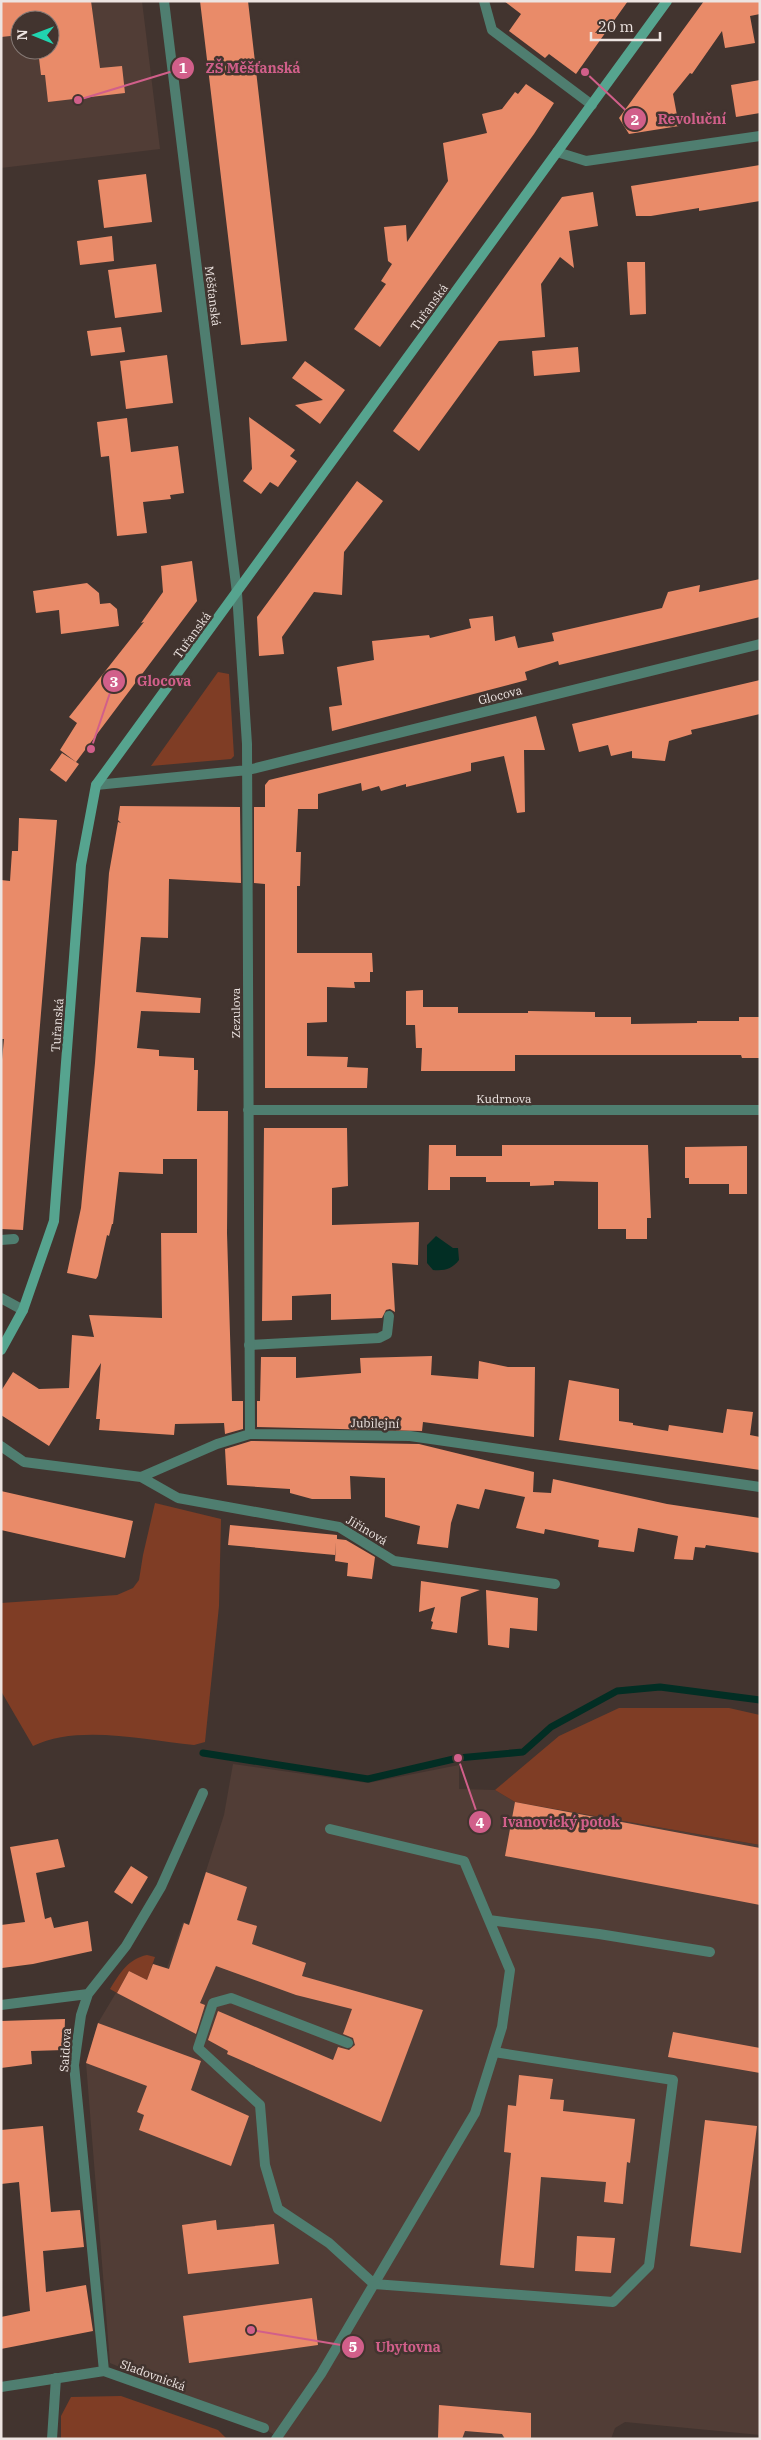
<svg xmlns="http://www.w3.org/2000/svg" width="761" height="2440" font-family="'IBM Plex Serif',serif">
	<rect width="100%" height="100%" fill="#42342f"/>
	<!-- built -->
	<path fill="#513d36" fill-rule="evenodd" d="M 1,1 L 142,1 L 160,149 L 1,168 ZM 20,20 L 50,20 L 50,50 L 20,50 Z
		M 233,1764 L 368,1783 L 459,1765 L 459,1789 L 495,1790 L 515,1802 L 760,1845 L 760,2435 L 625,2422 L 615,2428 L 611,2439 L 280,2439 L 264,2428 L 110,2363 L 86,2063 L 98,2023 L 129,1971 L 146,1980 L 153,1964 L 167,1968 L 183,1922 L 189,1924 L 224,1815 Z"/>
	<!-- green -->
	<path fill="#7f3d25" d="M 218,672 L 229,674 L 234,756 L 231,759 L 151,766 Z
		M 155,1503 L 221,1519 L 219,1606 L 205,1742 L 194,1745 C 146,1740 77,1724 33,1746 L 1,1691 L 1,1603 L 117,1595 L 133,1588 L 139,1580 L 143,1555 Z
		M 619,1708 L 729,1708 L 760,1715 L 760,1845 L 515,1802 L 495,1790 L 559,1736 Z
		M 147,1955 L 155,1957 L 147,1980 L 129,1971 L 117,1993 L 110,1989 C 120,1973 128,1959 147,1955 Z
		M 121,2396 L 218,2430 L 227,2439 L 61,2439 L 61,2416 L 71,2397 Z"/>
	<!-- water -->
	<path fill="#022e24" d="M 436,1236 L 453,1248 L 458,1248 L 459,1260 C 452,1269 445,1271 433,1270 L 427,1263 L 427,1245 Z"/>
	<g fill="none" stroke-linecap="round" stroke-linejoin="round">
		<!-- stream -->
		<path stroke="#022e24" stroke-width="7" d="M 203,1753 L 368,1779 L 458,1758 L 523,1752 L 551,1727 L 617,1691 L 660,1687 L 760,1700"/>
	</g>
	<!-- building -->
	<path fill="#e98b69" d="M 1,1 L 91,1 L 100,68 L 122,66 L 125,93 L 48,102 L 45,75 L 41,75 L 38,50 L 50,50 L 50,20 L 20,20 L 20,35 L 1,37 Z
		M 200,1 L 248,1 L 287,341 L 241,345 Z
		M 504,1 L 628,1 L 576,74 L 549,54 L 545,58 L 509,31 L 521,14 Z
		M 704,1 L 760,1 L 760,14 L 750,16 L 755,43 L 725,48 L 722,31 L 692,74 L 690,73 L 673,94 L 679,126 L 629,134 L 619,118 Z
		M 760,80 L 760,113 L 736,117 L 731,85 Z
		M 526,84 L 554,103 L 534,134 L 380,347 L 354,329 L 386,284 L 381,281 L 392,264 L 388,261 L 384,227 L 406,225 L 407,242 L 448,181 L 443,143 L 487,133 L 482,114 L 502,109 L 515,92 L 518,94 Z
		M 760,165 L 760,201 L 699,211 L 699,208 L 651,216 L 636,216 L 631,186 Z
		M 146,174 L 152,222 L 104,228 L 98,180 Z
		M 593,192 L 598,226 L 569,231 L 574,268 L 560,257 L 541,284 L 545,337 L 499,341 L 419,451 L 393,431 L 562,197 Z
		M 112,236 L 114,261 L 80,265 L 77,241 Z
		M 627,262 L 645,262 L 646,314 L 630,315 Z
		M 156,264 L 162,312 L 115,318 L 108,270 Z
		M 121,327 L 125,352 L 91,356 L 87,331 Z
		M 578,347 L 580,372 L 534,376 L 532,351 Z
		M 167,355 L 173,403 L 126,409 L 120,361 Z
		M 305,361 L 345,390 L 320,424 L 295,405 L 323,400 L 292,378 Z
		M 249,417 L 295,450 L 290,456 L 297,461 L 278,487 L 270,482 L 261,494 L 243,481 L 252,469 Z
		M 127,418 L 131,452 L 178,446 L 184,493 L 170,495 L 171,499 L 143,502 L 147,533 L 117,536 L 109,456 L 101,457 L 97,422 Z
		M 357,481 L 383,501 L 344,552 L 342,595 L 314,592 L 282,637 L 284,654 L 259,656 L 257,617 Z
		M 192,561 L 197,601 L 76,762 L 60,750 L 77,723 L 69,717 L 144,622 L 141,623 L 163,592 L 161,566 Z
		M 760,579 L 760,617 L 559,665 L 558,661 L 525,672 L 527,680 L 332,731 L 329,707 L 342,705 L 337,667 L 374,660 L 372,641 L 429,635 L 430,638 L 471,628 L 469,619 L 493,616 L 495,641 L 515,636 L 518,648 L 554,641 L 552,633 L 662,608 L 668,592 L 700,585 L 699,592 Z
		M 87,583 L 99,593 L 100,604 L 110,603 L 117,609 L 119,626 L 61,634 L 59,610 L 36,613 L 33,591 Z
		M 760,680 L 760,714 L 691,730 L 692,734 L 669,741 L 665,761 L 632,758 L 632,751 L 611,756 L 608,745 L 579,752 L 572,724 Z
		M 536,716 L 545,750 L 524,750 L 525,812 L 517,813 L 504,756 L 471,763 L 471,771 L 406,787 L 406,784 L 381,791 L 379,786 L 362,791 L 361,783 L 318,794 L 318,809 L 298,809 L 296,852 L 301,852 L 300,886 L 297,886 L 297,953 L 372,953 L 373,972 L 370,972 L 370,982 L 354,982 L 355,988 L 327,987 L 327,1022 L 307,1023 L 307,1056 L 348,1057 L 347,1067 L 368,1068 L 367,1088 L 265,1088 L 265,884 L 254,883 L 254,807 L 265,807 L 265,785 L 269,780 Z
		M 62,753 L 79,764 L 66,782 L 50,770 Z
		M 120,806 L 240,807 L 241,883 L 169,879 L 168,938 L 141,937 L 136,992 L 201,998 L 200,1013 L 141,1011 L 137,1048 L 159,1050 L 159,1056 L 194,1058 L 194,1070 L 198,1070 L 197,1111 L 228,1111 L 227,1233 L 232,1401 L 243,1401 L 243,1429 L 225,1434 L 224,1423 L 175,1424 L 174,1435 L 99,1430 L 100,1419 L 96,1419 L 101,1363 L 49,1446 L 1,1415 L 1,1391 L 13,1372 L 39,1389 L 69,1388 L 72,1335 L 94,1337 L 89,1315 L 162,1318 L 161,1233 L 197,1233 L 197,1159 L 163,1159 L 163,1174 L 119,1172 L 113,1224 L 112,1224 L 109,1236 L 107,1235 L 98,1276 L 96,1279 L 67,1273 L 81,1208 L 95,1063 L 109,873 L 118,822 L 121,823 L 118,820 Z
		M 19,818 L 57,820 L 23,1230 L 1,1229 L 1,1070 L 4,1039 L 1,1039 L 1,880 L 10,881 L 12,851 L 18,851 Z
		M 423,990 L 423,1007 L 458,1007 L 458,1013 L 528,1013 L 528,1011 L 595,1012 L 595,1017 L 631,1017 L 631,1024 L 697,1023 L 697,1021 L 739,1021 L 739,1017 L 760,1017 L 760,1058 L 742,1058 L 741,1055 L 515,1055 L 515,1071 L 421,1071 L 422,1048 L 416,1048 L 415,1025 L 406,1025 L 406,991 Z
		M 264,1128 L 347,1128 L 348,1186 L 332,1188 L 332,1225 L 419,1222 L 418,1265 L 392,1263 L 395,1312 L 390,1309 L 386,1310 L 382,1318 L 331,1320 L 331,1294 L 292,1296 L 292,1320 L 262,1321 Z
		M 429,1145 L 456,1145 L 456,1156 L 502,1156 L 502,1145 L 648,1145 L 651,1218 L 647,1218 L 647,1239 L 626,1239 L 626,1229 L 598,1229 L 598,1182 L 554,1181 L 554,1185 L 530,1186 L 530,1182 L 486,1182 L 486,1177 L 450,1177 L 450,1190 L 428,1190 Z
		M 747,1146 L 747,1194 L 729,1194 L 729,1184 L 689,1184 L 689,1178 L 685,1178 L 685,1147 Z
		M 432,1356 L 431,1375 L 478,1379 L 479,1361 L 508,1367 L 535,1367 L 534,1437 L 423,1422 L 422,1431 L 257,1427 L 257,1401 L 260,1401 L 261,1357 L 296,1357 L 296,1378 L 361,1373 L 360,1358 Z
		M 569,1380 L 619,1389 L 619,1421 L 633,1423 L 633,1425 L 668,1431 L 669,1425 L 723,1433 L 727,1409 L 753,1412 L 750,1435 L 760,1437 L 760,1470 L 559,1440 Z
		M 251,1441 L 419,1444 L 534,1472 L 533,1492 L 551,1493 L 553,1479 L 667,1504 L 760,1518 L 760,1553 L 706,1545 L 705,1548 L 695,1547 L 693,1560 L 674,1559 L 678,1536 L 638,1528 L 634,1552 L 598,1547 L 599,1540 L 545,1529 L 544,1534 L 516,1528 L 525,1497 L 485,1489 L 479,1509 L 457,1504 L 451,1523 L 448,1548 L 417,1544 L 420,1526 L 385,1517 L 385,1478 L 350,1476 L 351,1499 L 312,1499 L 290,1493 L 290,1489 L 227,1485 L 225,1449 Z
		M 1,1491 L 133,1521 L 125,1558 L 1,1530 Z
		M 230,1525 L 337,1535 L 337,1539 L 346,1540 L 375,1557 L 372,1579 L 347,1576 L 348,1563 L 335,1561 L 336,1542 L 335,1555 L 228,1545 Z
		M 421,1581 L 480,1590 L 461,1597 L 457,1633 L 431,1629 L 433,1622 L 431,1621 L 435,1607 L 419,1612 Z
		M 486,1590 L 538,1598 L 537,1631 L 510,1628 L 509,1648 L 488,1645 Z
		M 515,1802 L 760,1848 L 760,1905 L 505,1856 Z
		M 58,1839 L 65,1867 L 36,1873 L 45,1919 L 51,1917 L 54,1928 L 88,1921 L 92,1951 L 33,1964 L 2,1968 L 1,1925 L 25,1922 L 10,1847 Z
		M 131,1866 L 148,1877 L 132,1904 L 114,1892 Z
		M 206,1872 L 247,1887 L 237,1920 L 257,1926 L 252,1944 L 306,1963 L 302,1976 L 423,2010 L 381,2122 L 227,2054 L 228,2051 L 208,2040 L 218,2011 L 333,2060 L 338,2047 L 349,2050 L 355,2045 L 353,2038 L 343,2034 L 352,2009 L 296,1995 L 216,1966 L 200,2003 L 205,2005 L 196,2034 L 117,1993 L 129,1971 L 147,1980 L 153,1964 L 169,1969 L 184,1923 L 189,1925 Z
		M 65,2019 L 64,2050 L 31,2051 L 32,2064 L 1,2068 L 1,2021 Z
		M 98,2023 L 201,2061 L 191,2090 L 249,2116 L 231,2166 L 139,2130 L 144,2115 L 137,2112 L 147,2086 L 86,2063 Z
		M 673,2032 L 760,2048 L 760,2073 L 668,2057 Z
		M 519,2075 L 553,2079 L 550,2099 L 564,2100 L 563,2111 L 635,2119 L 630,2163 L 627,2162 L 623,2204 L 604,2202 L 606,2182 L 541,2177 L 534,2268 L 500,2265 L 511,2153 L 504,2152 L 508,2105 L 516,2106 Z
		M 705,2120 L 757,2126 L 741,2253 L 690,2246 Z
		M 43,2126 L 51,2212 L 80,2210 L 84,2247 L 43,2251 L 46,2292 L 86,2285 L 93,2331 L 1,2349 L 1,2317 L 30,2311 L 19,2182 L 1,2184 L 1,2130 Z
		M 216,2220 L 217,2230 L 274,2224 L 279,2264 L 188,2274 L 182,2225 Z
		M 577,2236 L 615,2238 L 611,2273 L 575,2271 Z
		M 312,2298 L 318,2345 L 189,2363 L 183,2316 Z
		M 439,2405 L 531,2413 L 531,2439 L 505,2439 L 502,2434 L 465,2431 L 462,2439 L 438,2439 Z"/>
	<g fill="none" stroke-linecap="round" stroke-linejoin="round">
		<!-- lane -->
		<path stroke="#4f7e70" stroke-width="10" d="M 484,1 L 492,30 L 592,105
			M 249,1345 L 379,1338 L 387,1334 L 389,1316
			M 330,1829 L 464,1861 L 510,1970 L 502,2027 L 475,2113 L 374,2284 L 613,2302 L 649,2266 L 673,2080 L 494,2052
			M 489,1920 L 599,1934 L 710,1952
			M 52,2439 L 56,2378
			M 276,2439 L 321,2374 L 374,2284 L 329,2243 L 278,2209 L 265,2165 L 260,2105 L 198,2048 L 213,2003 L 231,1998 L 348,2043"/>
		<!-- street -->
		<path stroke="#4f7e70" stroke-width="10" d="M 164,1 L 237,593 L 247,744 L 250,1434
			M 557,152 L 586,161 L 760,136
			M 96,785 L 248,770 L 760,644
			M 248,1110 L 760,1110
			M 1,1240 L 14,1239
			M 1,1298 L 23,1310
			M 1,1446 L 24,1462 L 141,1477 L 217,1444 L 250,1434 L 410,1436 L 760,1487
			M 141,1477 L 178,1498 L 339,1527 L 394,1561 L 555,1584
			M 1,2005 L 88,1994
			M 104,2371 L 74,2065 L 81,2015 L 88,1994 L 126,1946 L 161,1887 L 203,1793
			M 1,2387 L 104,2371 L 264,2428"/>
		<!-- secondary -->
		<path stroke="#56a48f" stroke-width="10" d="M 1,1350 L 23,1310 L 54,1221 L 81,865 L 96,785 L 667,1"/>
	</g>
	<g text-anchor="middle" dominant-baseline="central" stroke-width="5" stroke-linejoin="round" paint-order="stroke">
		<!-- street labels -->
		<g font-size="12" fill="#ede4e1" stroke="#42342f">
			<text transform="translate(213 296) rotate(83)">Měšťanská</text>
			<text transform="translate(429 307) rotate(-54)">Tuřanská</text>
			<text transform="translate(192 635) rotate(-54)">Tuřanská</text>
			<text transform="translate(500 695) rotate(-14)">Glocova</text>
			<text transform="translate(235 1013) rotate(-90)">Zezulova</text>
			<text transform="translate(57 1025) rotate(-86)">Tuřanská</text>
			<text x="504" y="1098">Kudrnova</text>
			<text transform="translate(375 1423) rotate(1)">Jubilejní</text>
			<text transform="translate(367 1530) rotate(31)">Jiřinová</text>
			<text transform="translate(65 2050) rotate(-86)">Saidova</text>
			<text transform="translate(153 2375) rotate(20)">Sladovnická</text>
		</g>
	</g>
	<!-- callouts -->
	<path fill="none" stroke="#d15f8a" stroke-width="2" d="M78 100L183 68M585 72L635 119M91 749L114 681M458 1758L480 1822M251 2330L353 2347"/>
	<g fill="#d15f8a" stroke="#42342f" stroke-width="2">
		<circle cx="78" cy="100" r="5"/>
		<circle cx="585" cy="72" r="5"/>
		<circle cx="91" cy="749" r="5"/>
		<circle cx="458" cy="1758" r="5"/>
		<circle cx="251" cy="2330" r="5"/>
		<circle cx="183" cy="68" r="12"/>
		<circle cx="635" cy="119" r="12"/>
		<circle cx="114" cy="681" r="12"/>
		<circle cx="480" cy="1822" r="12"/>
		<circle cx="353" cy="2347" r="12"/>
	</g>
	<g font-size="15" text-anchor="middle" font-weight="bold" fill="#fff">
		<text x="183" y="73">1</text>
		<text x="635" y="125">2</text>
		<text x="114" y="687">3</text>
		<text x="480" y="1828">4</text>
		<text x="353" y="2352">5</text>
	</g>
	<g font-size="14" text-anchor="middle" font-weight="bold" fill="#d15f8a" stroke="#42342f" stroke-width="5" stroke-linejoin="round" paint-order="stroke">
		<text x="253" y="73">ZŠ Měšťanská</text>
		<text x="692" y="124">Revoluční</text>
		<text x="164" y="686">Glocova</text>
		<text x="561" y="1827">Ivanovický potok</text>
		<text x="408" y="2352">Ubytovna</text>
	</g>
	<!-- border -->
	<rect width="761" height="2440" fill="none" stroke="#ede4e1" stroke-width="5"/>
	<!-- north arrow -->
	<g transform="translate(35 35) rotate(271)"><circle r="24" fill="#42342f" stroke="#867a76"/>
	<path d="M0-4L9 19L0 12L-9 19Z" fill="#21d5b0"/>
	<text y="-8" font-size="14" font-weight="bold" text-anchor="middle" fill="#ede4e1">N</text>
	</g>
	<!-- scale -->
	<path d="M591 32v8h69v-8" fill="none" stroke="#ede4e1" stroke-width="2.5"/>
	<text x="598" y="32" font-size="15" fill="#ede4e1" stroke="#42342f" stroke-width="4" paint-order="stroke">20 m</text>
</svg>
